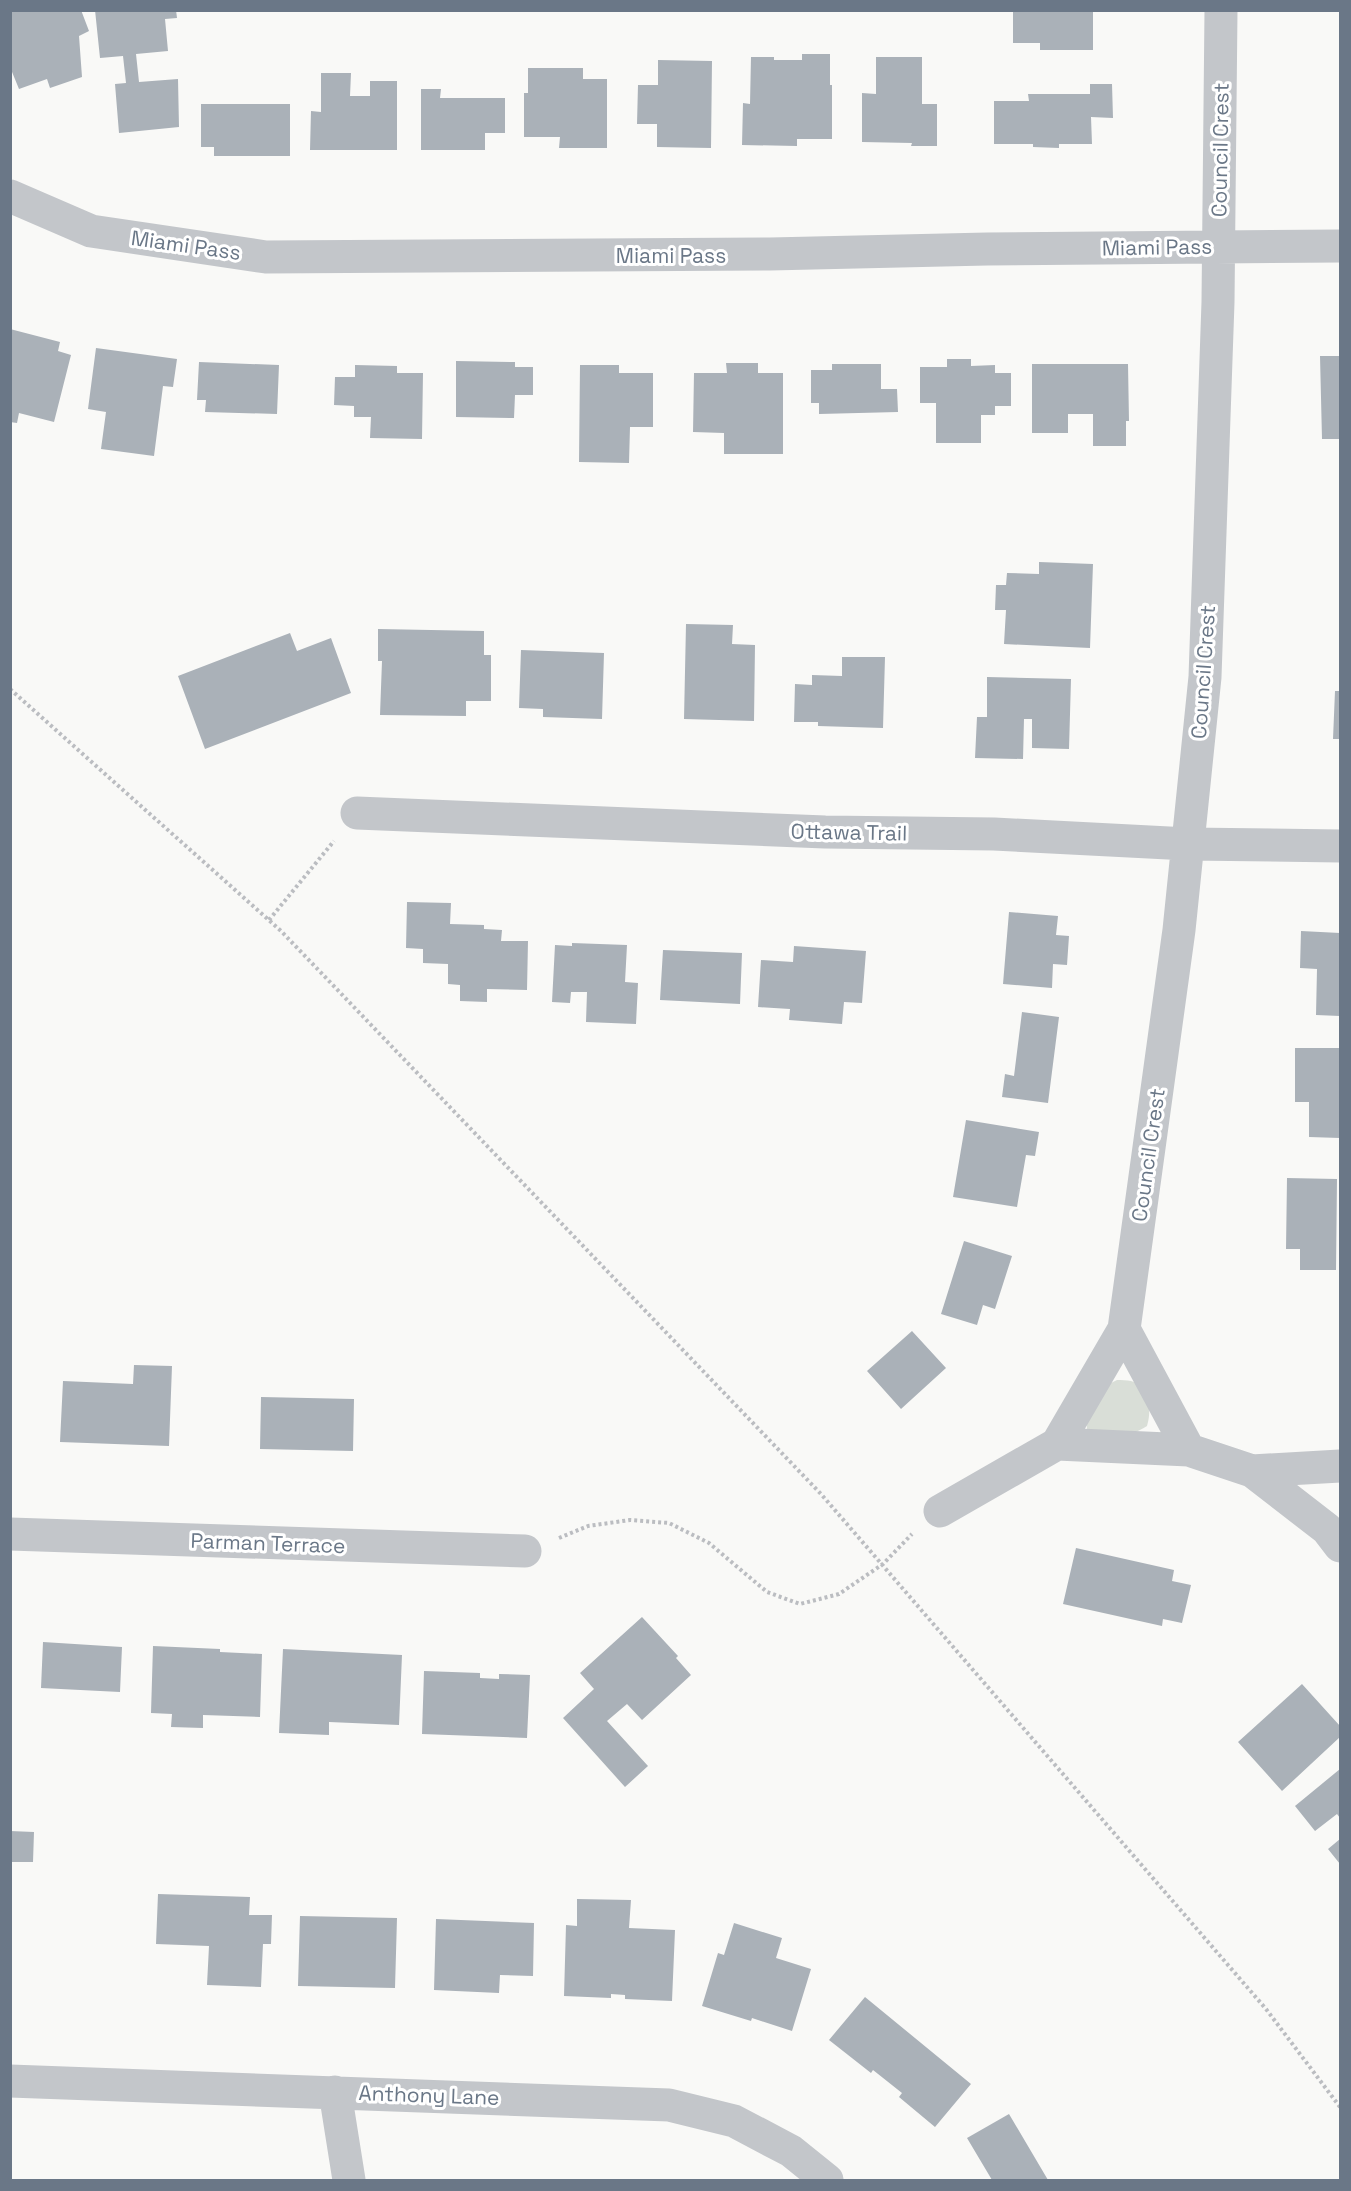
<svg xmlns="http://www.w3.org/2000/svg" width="1351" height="2191" font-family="'Space Grotesk',sans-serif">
	<rect width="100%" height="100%" fill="#f9f9f7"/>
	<!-- green -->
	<path fill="#d9ded7" d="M 1117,1380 C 1121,1380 1127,1380 1131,1381 C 1150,1386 1152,1411 1147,1426 C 1136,1433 1112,1443 1099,1438 C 1095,1436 1090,1431 1087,1429 L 1086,1414 L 1107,1385 Z"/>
	<!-- building -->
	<path fill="#aab1b8" d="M 10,10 L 81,10 L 89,31 L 79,36 L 82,77 L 50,88 L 47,79 L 19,89 L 10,67 Z
		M 95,10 L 176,10 L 177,18 L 165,19 L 168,51 L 136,54 L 139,82 L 178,79 L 179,127 L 119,133 L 115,84 L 126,83 L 123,56 L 100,58 Z
		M 1013,10 L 1093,10 L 1093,50 L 1040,50 L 1040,43 L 1013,43 Z
		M 802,54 L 830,54 L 830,85 L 832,85 L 832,139 L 797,139 L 797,146 L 742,145 L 743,103 L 750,104 L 751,57 L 774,57 L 774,60 L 802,60 Z
		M 876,57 L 922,57 L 922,104 L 937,104 L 937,146 L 911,146 L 912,143 L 862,142 L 862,93 L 876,94 Z
		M 658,60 L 712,61 L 711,148 L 657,147 L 657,124 L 637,124 L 638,85 L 658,85 Z
		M 528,68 L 583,68 L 583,79 L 607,79 L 607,148 L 559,148 L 560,137 L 524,137 L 524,93 L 528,93 Z
		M 321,73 L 351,73 L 350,96 L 370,96 L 370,81 L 397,81 L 397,150 L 310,150 L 311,111 L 321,112 Z
		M 1090,84 L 1112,84 L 1113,118 L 1091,117 L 1092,144 L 1059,144 L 1059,148 L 1033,147 L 1033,144 L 994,144 L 994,101 L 1029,101 L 1028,94 L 1090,94 Z
		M 421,89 L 441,89 L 440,98 L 505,98 L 505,133 L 485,133 L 485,150 L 421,150 Z
		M 201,104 L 290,104 L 290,156 L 214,156 L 214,147 L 201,147 Z
		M 10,329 L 60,342 L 58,351 L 71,355 L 54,422 L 19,413 L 17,423 L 10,422 Z
		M 96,348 L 177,359 L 173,387 L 163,386 L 154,456 L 101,449 L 106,412 L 88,409 Z
		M 1320,356 L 1340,356 L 1340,439 L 1322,439 Z
		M 947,359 L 971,359 L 971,366 L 995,365 L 995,373 L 1011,373 L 1011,406 L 995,406 L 995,415 L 981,415 L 981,443 L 936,443 L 936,403 L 920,403 L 920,367 L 947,367 Z
		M 456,361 L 515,362 L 515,367 L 533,367 L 533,395 L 515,395 L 514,418 L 456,417 Z
		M 199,362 L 279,365 L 277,414 L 205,412 L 206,400 L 197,400 Z
		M 726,363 L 758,363 L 758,373 L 783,373 L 783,454 L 724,454 L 724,433 L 693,432 L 694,373 L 727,373 Z
		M 832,364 L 881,364 L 881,389 L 897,389 L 898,412 L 819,414 L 819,403 L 811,403 L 811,370 L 832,370 Z
		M 1032,364 L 1128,364 L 1129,421 L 1126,421 L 1126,446 L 1093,446 L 1093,414 L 1068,414 L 1068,433 L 1032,433 Z
		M 355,365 L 397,366 L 397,373 L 423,373 L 422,439 L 370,438 L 371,417 L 354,417 L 354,406 L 334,405 L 335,377 L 355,377 Z
		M 580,365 L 619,365 L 619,373 L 653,373 L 653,427 L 630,427 L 629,463 L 579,462 Z
		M 1039,562 L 1093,564 L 1090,648 L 1004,644 L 1006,610 L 995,610 L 996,585 L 1006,585 L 1007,573 L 1039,574 Z
		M 686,624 L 733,625 L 732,644 L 755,645 L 754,721 L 684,719 Z
		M 378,629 L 484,631 L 484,655 L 491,655 L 491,701 L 466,701 L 466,716 L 380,715 L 382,661 L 378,661 Z
		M 290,633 L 297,651 L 331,638 L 351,693 L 205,749 L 178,676 Z
		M 521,650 L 604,653 L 602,719 L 543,717 L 543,709 L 519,708 Z
		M 842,657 L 885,657 L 883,728 L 818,726 L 818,722 L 794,722 L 795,684 L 812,685 L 812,675 L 842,676 Z
		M 987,677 L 1071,679 L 1069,749 L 1032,748 L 1032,719 L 1024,719 L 1023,759 L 975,758 L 977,717 L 987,717 Z
		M 1335,691 L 1340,691 L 1340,739 L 1333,739 Z
		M 407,902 L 451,903 L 450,924 L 484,925 L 484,929 L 502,930 L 501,941 L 528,941 L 527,990 L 487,989 L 487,1002 L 460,1001 L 460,985 L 448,984 L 448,964 L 423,963 L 423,949 L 406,948 Z
		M 1009,912 L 1058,916 L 1056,935 L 1069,936 L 1067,965 L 1053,964 L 1052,988 L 1003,984 Z
		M 1301,931 L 1340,933 L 1340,1016 L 1316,1015 L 1317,969 L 1300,968 Z
		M 572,943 L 627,945 L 625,982 L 638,983 L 636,1024 L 586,1022 L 587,992 L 571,992 L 570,1003 L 552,1002 L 555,945 L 572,946 Z
		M 794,946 L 866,951 L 862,1003 L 844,1002 L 842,1024 L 789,1020 L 790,1009 L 758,1007 L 761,960 L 793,962 Z
		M 663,950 L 742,953 L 740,1004 L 660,1000 Z
		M 1022,1012 L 1059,1017 L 1048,1103 L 1002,1097 L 1005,1074 L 1014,1076 Z
		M 1295,1048 L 1340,1048 L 1340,1138 L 1309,1137 L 1309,1102 L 1295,1102 Z
		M 966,1120 L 1039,1132 L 1035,1156 L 1026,1155 L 1017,1207 L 953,1197 Z
		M 1287,1178 L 1337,1179 L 1336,1270 L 1300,1270 L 1300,1249 L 1286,1249 Z
		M 964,1241 L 1012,1256 L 995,1309 L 983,1305 L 977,1325 L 941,1314 Z
		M 912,1331 L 946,1368 L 901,1409 L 867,1371 Z
		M 134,1365 L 172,1366 L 169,1446 L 60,1442 L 63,1381 L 133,1384 Z
		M 261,1397 L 354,1399 L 353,1451 L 260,1449 Z
		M 1076,1548 L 1174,1570 L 1172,1581 L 1191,1585 L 1182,1623 L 1163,1619 L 1162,1626 L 1063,1604 Z
		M 642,1617 L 678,1656 L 676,1658 L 691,1675 L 642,1720 L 627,1704 L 607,1721 L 648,1766 L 625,1787 L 563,1718 L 594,1689 L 580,1673 Z
		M 43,1642 L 122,1647 L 120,1692 L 41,1688 Z
		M 153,1646 L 220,1649 L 220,1652 L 262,1654 L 260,1717 L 203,1715 L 203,1728 L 171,1727 L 172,1714 L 151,1713 Z
		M 283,1649 L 402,1655 L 399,1725 L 329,1722 L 329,1735 L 279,1733 Z
		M 424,1671 L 480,1673 L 480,1678 L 499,1679 L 499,1674 L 530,1675 L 527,1738 L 422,1734 Z
		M 1302,1684 L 1340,1726 L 1340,1737 L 1282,1791 L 1238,1742 Z
		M 1340,1769 L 1340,1818 L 1337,1814 L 1315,1831 L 1295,1806 Z
		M 10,1831 L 34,1832 L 33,1862 L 10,1862 Z
		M 1340,1839 L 1340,1864 L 1328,1849 Z
		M 158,1894 L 250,1897 L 249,1915 L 272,1915 L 271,1944 L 263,1944 L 261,1987 L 207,1985 L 209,1946 L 156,1944 Z
		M 577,1899 L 631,1900 L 629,1928 L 675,1930 L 672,2001 L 625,1999 L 625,1995 L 611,1994 L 611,1998 L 564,1996 L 566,1925 L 577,1926 Z
		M 300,1916 L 397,1918 L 395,1988 L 298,1986 Z
		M 436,1919 L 534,1923 L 533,1976 L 500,1975 L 499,1993 L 434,1990 Z
		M 734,1923 L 782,1938 L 776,1958 L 811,1969 L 792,2031 L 752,2018 L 751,2021 L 702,2006 L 718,1953 L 724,1955 Z
		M 865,1997 L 971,2084 L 935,2127 L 899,2097 L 902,2093 L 873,2070 L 871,2073 L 829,2040 Z
		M 1009,2114 L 1048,2180 L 992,2180 L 967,2138 Z"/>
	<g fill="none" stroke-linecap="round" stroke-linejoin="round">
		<!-- path -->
		<path stroke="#bbbdc1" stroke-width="4" stroke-dasharray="3 3" stroke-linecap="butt" d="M 10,689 L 281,931 L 821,1494 L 1266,2009 L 1340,2107
			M 269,920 L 334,841
			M 559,1538 L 588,1526 L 630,1520 L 669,1523 L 709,1543 L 767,1592 L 800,1604 L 839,1594 L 883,1564 L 912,1534"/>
		<!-- street -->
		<path stroke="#c3c6ca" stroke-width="33" d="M 10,196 L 91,231 L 266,257 L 770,254 L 987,249 L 1340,246
			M 357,813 L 825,832 L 994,834 L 1188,844 L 1340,846
			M 1124,1329 L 1189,1450
			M 1057,1444 L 1124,1329 L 1179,930 L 1205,677 L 1218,302 L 1221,10
			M 1252,1471 L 1340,1466
			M 940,1511 L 1057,1444 L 1189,1450 L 1252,1471 L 1327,1529 L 1340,1546
			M 10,1534 L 525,1551
			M 10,2081 L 669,2105 L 734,2121 L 791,2151 L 827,2180
			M 335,2092 L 349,2180"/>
	</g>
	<g text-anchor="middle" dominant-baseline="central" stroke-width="6" stroke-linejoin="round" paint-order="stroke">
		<!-- street labels -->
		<g font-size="21" fill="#6a7787" stroke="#fff">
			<text transform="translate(1220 150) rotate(-89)">Council Crest</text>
			<text transform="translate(186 245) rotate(8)">Miami Pass</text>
			<text transform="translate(1157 247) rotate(-1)">Miami Pass</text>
			<text x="671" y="255">Miami Pass</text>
			<text transform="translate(1203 672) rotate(-86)">Council Crest</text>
			<text transform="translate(849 832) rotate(1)">Ottawa Trail</text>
			<text transform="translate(1148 1155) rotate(-82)">Council Crest</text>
			<text transform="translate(268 1543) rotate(2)">Parman Terrace</text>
			<text transform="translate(429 2095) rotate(2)">Anthony Lane</text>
		</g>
	</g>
	<!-- border -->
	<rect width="1351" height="2191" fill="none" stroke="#6a7787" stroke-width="24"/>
</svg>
